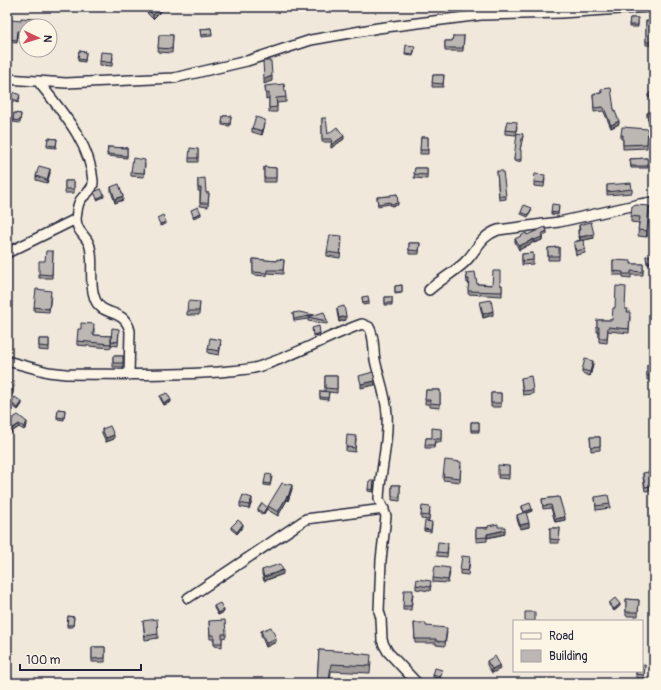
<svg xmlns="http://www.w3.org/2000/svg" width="661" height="690" font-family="Pangolin,sans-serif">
	<rect width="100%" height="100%" fill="#efe8db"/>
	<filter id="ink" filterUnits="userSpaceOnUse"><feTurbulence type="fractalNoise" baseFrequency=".025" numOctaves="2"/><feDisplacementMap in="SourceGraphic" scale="8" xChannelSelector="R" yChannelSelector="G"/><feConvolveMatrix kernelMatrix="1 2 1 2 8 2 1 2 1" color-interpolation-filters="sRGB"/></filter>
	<g filter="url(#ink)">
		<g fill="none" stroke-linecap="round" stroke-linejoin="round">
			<defs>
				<path id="street" d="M 7,79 L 66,83 L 174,78 L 247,61 L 311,40 L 378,28 L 481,15 L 561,13 L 650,7
					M 38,81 C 61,111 90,142 93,181 C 94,192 82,194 79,203 C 77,207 77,214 76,218 C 76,233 88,236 90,247 C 94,263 89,280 94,296 C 100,319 124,306 130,331 L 129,375
					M 7,253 L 76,219
					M 429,290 C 440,280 453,273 464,263 C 478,250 479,237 498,230 L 559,222 L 640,204 L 654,202
					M 7,361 L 48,372 L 66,374 C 117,374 168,376 219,372 C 232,370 248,371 261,366 C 296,355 328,336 362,324 L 369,327 C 375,337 373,349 375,360 C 379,378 386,395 387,414 C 389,443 380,471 379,499 C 381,505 384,510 386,516 L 381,560 L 379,611 L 381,618 L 382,640 L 384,645 L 388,652 L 417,683
					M 188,598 L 306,519 L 384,509"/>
			</defs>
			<!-- street casing -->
			<use href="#street" stroke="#22223b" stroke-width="12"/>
			<!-- street -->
			<use href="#street" stroke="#fcf5e5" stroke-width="9"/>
		</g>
		<!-- wall -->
		<path fill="#a29d9a" stroke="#22223b" d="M 143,7 L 164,7 L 164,8 L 153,19 L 143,9 Z
			M 630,18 L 638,18 L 638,27 L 629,27 Z
			M 646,21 L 652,23 L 654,23 L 654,37 L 652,37 L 652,45 L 646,45 Z
			M 26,26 L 26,36 L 18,35 L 17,43 L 7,42 L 7,34 L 10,28 Z
			M 211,28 L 212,36 L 201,37 L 200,29 Z
			M 159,35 L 173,35 L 172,53 L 158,52 Z
			M 464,36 L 463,51 L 445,51 L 445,41 L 452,41 Z
			M 415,48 L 413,56 L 405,55 L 405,53 Z
			M 79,51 L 86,52 L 85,62 L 78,61 Z
			M 113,57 L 112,66 L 100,65 L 100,61 Z
			M 433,75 L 444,75 L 443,87 L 432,87 Z
			M 265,86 L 286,97 L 286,102 L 277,103 L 277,112 L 269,112 L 269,98 L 266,99 Z
			M 601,89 L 614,109 L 619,124 L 611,128 L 604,112 L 603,111 L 594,112 L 593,94 L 601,93 Z
			M 654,91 L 654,102 L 648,97 L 648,95 Z
			M 20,97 L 18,103 L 10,100 L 10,98 Z
			M 654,110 L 650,125 L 647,117 L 647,113 Z
			M 14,113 L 21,114 L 20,123 L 13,122 Z
			M 223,116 L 231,116 L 230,126 L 222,125 Z
			M 322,118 L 328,134 L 344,139 L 331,148 L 332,142 L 322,142 Z
			M 265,124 L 262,135 L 252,132 L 252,128 Z
			M 517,126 L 516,135 L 505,134 L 505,130 Z
			M 648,129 L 647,148 L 623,149 L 623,139 L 621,139 L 621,135 Z
			M 523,136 L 520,150 L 521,161 L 518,162 L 514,161 L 514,159 Z
			M 421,137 L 428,137 L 428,154 L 420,154 Z
			M 48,138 L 57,139 L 56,148 L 47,147 Z
			M 108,147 L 127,148 L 127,158 L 107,156 Z
			M 198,149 L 198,162 L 189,162 L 189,158 Z
			M 647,158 L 648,168 L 631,168 L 630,159 Z
			M 145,164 L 144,177 L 131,176 L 131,172 Z
			M 264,167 L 276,168 L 276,182 L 264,182 Z
			M 415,168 L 427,168 L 427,179 L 414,178 Z
			M 497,171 L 506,196 L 506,199 L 499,200 Z
			M 50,173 L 47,183 L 36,180 L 36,176 Z
			M 198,179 L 206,193 L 209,193 L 208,207 L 200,206 L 200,191 L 198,191 Z
			M 545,179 L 544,187 L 534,186 L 534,182 Z
			M 65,181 L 74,181 L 74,193 L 65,193 Z
			M 607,185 L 632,189 L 632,193 L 607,195 Z
			M 111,187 L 123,200 L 115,203 L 111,191 Z
			M 397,194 L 398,205 L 391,206 L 390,204 L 378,206 L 377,197 L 390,196 Z
			M 559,207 L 558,215 L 551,214 L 551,212 Z
			M 532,210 L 528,217 L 521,214 L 521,212 Z
			M 649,212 L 647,237 L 638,236 L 639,223 L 631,222 L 631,216 Z
			M 579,225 L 594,238 L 584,240 L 585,249 L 585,253 L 576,255 L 574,246 L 574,242 L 580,240 L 578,234 L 578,230 L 579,230 Z
			M 547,234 L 542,237 L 542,240 L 534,243 L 534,242 L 519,250 L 515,242 L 515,239 L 527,235 Z
			M 342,240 L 340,258 L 327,256 L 327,252 Z
			M 409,243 L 420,243 L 419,254 L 409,254 Z
			M 559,247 L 559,260 L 548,260 L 548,248 Z
			M 53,251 L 52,278 L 39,278 L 39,274 L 45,261 Z
			M 533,253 L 533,264 L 522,265 L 522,254 Z
			M 654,255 L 654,263 L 647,264 L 646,256 Z
			M 253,259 L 277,261 L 284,260 L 283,274 L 267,273 L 267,276 L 253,275 Z
			M 613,260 L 631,264 L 643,264 L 643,275 L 631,275 L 631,278 L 623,277 L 623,275 L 613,275 Z
			M 466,273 L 477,284 L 502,285 L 502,296 L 468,294 L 469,282 L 467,283 Z
			M 402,285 L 402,293 L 395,294 L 395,286 Z
			M 51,295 L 49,312 L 34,311 L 34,307 Z
			M 362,297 L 369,302 L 369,304 L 363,305 Z
			M 385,297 L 392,297 L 392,305 L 385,305 Z
			M 200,302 L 199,315 L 187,315 L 187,311 Z
			M 480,302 L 493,315 L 483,318 L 480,306 Z
			M 337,308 L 346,320 L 339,322 L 337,312 Z
			M 625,309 L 630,317 L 629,333 L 608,331 L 607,343 L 599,342 L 599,332 L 597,332 L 597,320 L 612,320 Z
			M 293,313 L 327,321 L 327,324 L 308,321 L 308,319 L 294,321 Z
			M 94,328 L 94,335 L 111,336 L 111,348 L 77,345 L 77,341 Z
			M 119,332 L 118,346 L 111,345 L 111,341 Z
			M 39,339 L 49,339 L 49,351 L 39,350 Z
			M 221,344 L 219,355 L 208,353 L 208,349 Z
			M 113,356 L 123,356 L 123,367 L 113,367 Z
			M 593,365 L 590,376 L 582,373 L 582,370 Z
			M 647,365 L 654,365 L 654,380 L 647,380 Z
			M 325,376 L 337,376 L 337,393 L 329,392 L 328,400 L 320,399 L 320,391 L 325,391 Z
			M 521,378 L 533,390 L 533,394 L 523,395 Z
			M 7,381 L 14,385 L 13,394 L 7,394 Z
			M 426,390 L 440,390 L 440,408 L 430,407 L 430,404 L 425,404 Z
			M 491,393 L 501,393 L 501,407 L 491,407 Z
			M 160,396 L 171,402 L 164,405 L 160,398 Z
			M 11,403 L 22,404 L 18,410 L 11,405 Z
			M 58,409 L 65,410 L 64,420 L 57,419 Z
			M 7,422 L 27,425 L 24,430 L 19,427 L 10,433 L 7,428 Z
			M 471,422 L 479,422 L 479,432 L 471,432 Z
			M 102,429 L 114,439 L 106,442 L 102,433 Z
			M 441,429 L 441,442 L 435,442 L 434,448 L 425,448 L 426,438 L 432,438 Z
			M 590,437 L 600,437 L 600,450 L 591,451 Z
			M 356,439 L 355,452 L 346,451 L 346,447 Z
			M 461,466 L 460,482 L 443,480 L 443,476 Z
			M 509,466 L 509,479 L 498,478 L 498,475 Z
			M 643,473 L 652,486 L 652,490 L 645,491 L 643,477 Z
			M 272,477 L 270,486 L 264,485 L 264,483 Z
			M 374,481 L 373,492 L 368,491 L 368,489 Z
			M 392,485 L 400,485 L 400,501 L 392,500 Z
			M 292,489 L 288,501 L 287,500 L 278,516 L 268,510 L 268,506 Z
			M 559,497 L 565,520 L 555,522 L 551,508 L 543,509 L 542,499 Z
			M 595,497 L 610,504 L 610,508 L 596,510 Z
			M 252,502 L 249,509 L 240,507 L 240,503 Z
			M 522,506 L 532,511 L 526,513 L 529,527 L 520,529 L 517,519 L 517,515 L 523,513 L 522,508 Z
			M 258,509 L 267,509 L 263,515 L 258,511 Z
			M 430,511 L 429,520 L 421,519 L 421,515 Z
			M 432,524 L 431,532 L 424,531 L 424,529 Z
			M 243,526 L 237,534 L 231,529 L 231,527 Z
			M 498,527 L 505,534 L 487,538 L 487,541 L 476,542 L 476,528 Z
			M 550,528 L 560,528 L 559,543 L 550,543 Z
			M 448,547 L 447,557 L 437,556 L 437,552 Z
			M 470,561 L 468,575 L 460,574 L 460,570 Z
			M 262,570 L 283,574 L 264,581 L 262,574 Z
			M 450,572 L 448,583 L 433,582 L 433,578 Z
			M 416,585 L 431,585 L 430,591 L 416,589 Z
			M 413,594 L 411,610 L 403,610 L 403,606 Z
			M 626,599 L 639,600 L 638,616 L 626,616 Z
			M 609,603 L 620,606 L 614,611 L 609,605 Z
			M 214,606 L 224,612 L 218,615 L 214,608 Z
			M 68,616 L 74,617 L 73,627 L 67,627 Z
			M 143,621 L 158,634 L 158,638 L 145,640 Z
			M 209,621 L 226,634 L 226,637 L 222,638 L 222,647 L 214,646 L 214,639 L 210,639 Z
			M 414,623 L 447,632 L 445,646 L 436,645 L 436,643 L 415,643 Z
			M 261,631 L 276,642 L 266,647 L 261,635 Z
			M 92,647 L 105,647 L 105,662 L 92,662 Z
			M 319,650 L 354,653 L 371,661 L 370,673 L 331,671 L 330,683 L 317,683 Z
			M 487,661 L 500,669 L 492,673 L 487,665 Z
			M 645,665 L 644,679 L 636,678 L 636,671 Z
			M 442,672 L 440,679 L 433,677 L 433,675 Z"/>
		<!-- shaded-wall -->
		<path fill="#84807d" stroke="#22223b" d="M 112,7 L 119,7 L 112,9 Z
			M 161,7 L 164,7 L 164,8 L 153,19 L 153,15 Z
			M 272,76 L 272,81 L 264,84 L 264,79 Z
			M 654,119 L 654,123 L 650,125 L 650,121 Z
			M 265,120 L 265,124 L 262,135 L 262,131 Z
			M 619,121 L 619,124 L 611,128 L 611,125 Z
			M 344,136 L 344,139 L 331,148 L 331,145 Z
			M 50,169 L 50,173 L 47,183 L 47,180 Z
			M 104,195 L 104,197 L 97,200 L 97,199 Z
			M 123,196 L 123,200 L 115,203 L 115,199 Z
			M 649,206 L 649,212 L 647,237 L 647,231 Z
			M 201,213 L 201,215 L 193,218 L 193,216 Z
			M 166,222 L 166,224 L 160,226 L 160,224 Z
			M 547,231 L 547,234 L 542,237 L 542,240 L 534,243 L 534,240 L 541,234 Z
			M 594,234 L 594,238 L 580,241 L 580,237 Z
			M 534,239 L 534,242 L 519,250 L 519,246 Z
			M 493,311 L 493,315 L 483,318 L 483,314 Z
			M 346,316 L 346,320 L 339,322 L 339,318 Z
			M 320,333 L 320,335 L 313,336 L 313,335 Z
			M 593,361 L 593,365 L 590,376 L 590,372 Z
			M 375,381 L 375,385 L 361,388 L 361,384 Z
			M 171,400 L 171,402 L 164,405 L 164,403 Z
			M 22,402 L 22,404 L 18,410 L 18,408 Z
			M 27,422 L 27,425 L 24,430 L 24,427 Z
			M 19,424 L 19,427 L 10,433 L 10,430 Z
			M 114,435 L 114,439 L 106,442 L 106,438 Z
			M 292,485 L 292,489 L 288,501 L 288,497 Z
			M 287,496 L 287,500 L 278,516 L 278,512 Z
			M 252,498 L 252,502 L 249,509 L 249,505 Z
			M 267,507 L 267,509 L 263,515 L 263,513 Z
			M 532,509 L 532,511 L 524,514 L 524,512 Z
			M 565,517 L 565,520 L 555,522 L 555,519 Z
			M 529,523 L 529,527 L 520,529 L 520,525 Z
			M 243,524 L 243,526 L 237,534 L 237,532 Z
			M 505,530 L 505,534 L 487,538 L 487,534 Z
			M 283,570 L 283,574 L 264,581 L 264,577 Z
			M 620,604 L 620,606 L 614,611 L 614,609 Z
			M 224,610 L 224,612 L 218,615 L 218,613 Z
			M 276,638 L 276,642 L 266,647 L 266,643 Z
			M 500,665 L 500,669 L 492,673 L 492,669 Z"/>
		<!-- building -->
		<path fill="#bcb7b3" stroke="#22223b" d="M 145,7 L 161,7 L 153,15 Z
			M 21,18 L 35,19 L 34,26 L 26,26 L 26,32 L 18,31 L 17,40 L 7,39 L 8,28 L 10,28 L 11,20 L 21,21 Z
			M 630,18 L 638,18 L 638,25 L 629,25 Z
			M 646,21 L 652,21 L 652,23 L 654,23 L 654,34 L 652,34 L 652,42 L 646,42 Z
			M 211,28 L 212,34 L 201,35 L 200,29 Z
			M 159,35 L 173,35 L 172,49 L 158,48 Z
			M 453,36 L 464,36 L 463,48 L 445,48 L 445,41 L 452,41 Z
			M 406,45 L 415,46 L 413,54 L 405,53 Z
			M 79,51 L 86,52 L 85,60 L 78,59 Z
			M 101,52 L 113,53 L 112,63 L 100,61 Z
			M 263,61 L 271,61 L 272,76 L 264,79 Z
			M 433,75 L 444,75 L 443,84 L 432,83 Z
			M 284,84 L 286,97 L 276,98 L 277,107 L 269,108 L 269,93 L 266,94 L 265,86 Z
			M 611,88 L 614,109 L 619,121 L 611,125 L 604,108 L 603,107 L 594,108 L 593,94 L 602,93 L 601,89 Z
			M 652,90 L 654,91 L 654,100 L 648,95 Z
			M 13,92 L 20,95 L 18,101 L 10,98 Z
			M 654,110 L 654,119 L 650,121 L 647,113 Z
			M 14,113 L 21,114 L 20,121 L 13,120 Z
			M 223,116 L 231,116 L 230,124 L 222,123 Z
			M 256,117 L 265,120 L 262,131 L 252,128 Z
			M 322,118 L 326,118 L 328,134 L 337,127 L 344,136 L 331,145 L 332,139 L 322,139 Z
			M 507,121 L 517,122 L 516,131 L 505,130 Z
			M 622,127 L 648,129 L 647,144 L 623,145 L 623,135 L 621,135 Z
			M 517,133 L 523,134 L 520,150 L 521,150 L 521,159 L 518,160 L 514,159 Z
			M 421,137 L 428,137 L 428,150 L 420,150 Z
			M 48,138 L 57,139 L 56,146 L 47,145 Z
			M 108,147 L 127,148 L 127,156 L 107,154 Z
			M 190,148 L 198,149 L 198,158 L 189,158 Z
			M 133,158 L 145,160 L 144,173 L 131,172 Z
			M 647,158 L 648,166 L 631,166 L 630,159 Z
			M 39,166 L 50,169 L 47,180 L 36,176 Z
			M 264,167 L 276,168 L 276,178 L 264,178 Z
			M 415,168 L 427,168 L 427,175 L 414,174 Z
			M 497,171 L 503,171 L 506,196 L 499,196 Z
			M 535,174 L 545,175 L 544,183 L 534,182 Z
			M 205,178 L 206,193 L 209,193 L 208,203 L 200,203 L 201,188 L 198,188 L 198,179 Z
			M 65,181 L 74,181 L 74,189 L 65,189 Z
			M 631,183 L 632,189 L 607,192 L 607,185 Z
			M 119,184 L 123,196 L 115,199 L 111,187 Z
			M 101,189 L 104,195 L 97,199 L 94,192 Z
			M 397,194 L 398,203 L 391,204 L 390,202 L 378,204 L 377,197 L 390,196 L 390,195 Z
			M 552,204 L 559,205 L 558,213 L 551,212 Z
			M 524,205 L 532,208 L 528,215 L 521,212 Z
			M 637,205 L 649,206 L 647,231 L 638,230 L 640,217 L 631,216 L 632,206 Z
			M 198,207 L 201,213 L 193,216 L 191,210 Z
			M 163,215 L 166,222 L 160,224 L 157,218 Z
			M 591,222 L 594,234 L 580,237 L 578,230 L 580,230 L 579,225 Z
			M 545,227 L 547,231 L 541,234 L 542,237 L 534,240 L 534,239 L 519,246 L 515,239 L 526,233 L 527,235 Z
			M 330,235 L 342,236 L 340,254 L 327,252 Z
			M 583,240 L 585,249 L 576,251 L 574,242 Z
			M 409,243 L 420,243 L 419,251 L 409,250 Z
			M 559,247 L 559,256 L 548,256 L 548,248 Z
			M 46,251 L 53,251 L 52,275 L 39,274 L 39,261 L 45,261 Z
			M 533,253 L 533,260 L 522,261 L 522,254 Z
			M 654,255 L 654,261 L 647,262 L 646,256 Z
			M 253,259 L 277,261 L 277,259 L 284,260 L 283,270 L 267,270 L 267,273 L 253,272 Z
			M 613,260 L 631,261 L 631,264 L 643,264 L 643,272 L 631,271 L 631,274 L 623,274 L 623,272 L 613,271 Z
			M 493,271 L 500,271 L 500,285 L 502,285 L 502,292 L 468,291 L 469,279 L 467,279 L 466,273 L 475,272 L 477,284 L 492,285 Z
			M 402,285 L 402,292 L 395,292 L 395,286 Z
			M 616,286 L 626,287 L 625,309 L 628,309 L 627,312 L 630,312 L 629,329 L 608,327 L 607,338 L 599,338 L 599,327 L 597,327 L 597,320 L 612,320 L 613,308 L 615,308 Z
			M 36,289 L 51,291 L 49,309 L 34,307 Z
			M 368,296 L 369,302 L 363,303 L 362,297 Z
			M 385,297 L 392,297 L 392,303 L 385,303 Z
			M 491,300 L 493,311 L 483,314 L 480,302 Z
			M 188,301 L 200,302 L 199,311 L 187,311 Z
			M 344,306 L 346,316 L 339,318 L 337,308 Z
			M 299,312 L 314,315 L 294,319 L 293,313 Z
			M 324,312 L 327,321 L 308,317 Z
			M 81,323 L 94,324 L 93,335 L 111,336 L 111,344 L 77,341 L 78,329 L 81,329 Z
			M 319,326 L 320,333 L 313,335 L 312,328 Z
			M 112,328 L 119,329 L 118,342 L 111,341 Z
			M 210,338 L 221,340 L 219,351 L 208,349 Z
			M 39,339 L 49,339 L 49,347 L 39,346 Z
			M 113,356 L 123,356 L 123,363 L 113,363 Z
			M 585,359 L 593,361 L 590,372 L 582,370 Z
			M 647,365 L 654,365 L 654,376 L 647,376 Z
			M 373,372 L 375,381 L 361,384 L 359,376 Z
			M 325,376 L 337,376 L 337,389 L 325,388 Z
			M 531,376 L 533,390 L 523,391 L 521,378 Z
			M 7,381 L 14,381 L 13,391 L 7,390 Z
			M 426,390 L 440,390 L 440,404 L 430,403 L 430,400 L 425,400 Z
			M 320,391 L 329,392 L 328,398 L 320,397 Z
			M 167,393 L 171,400 L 164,403 L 160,396 Z
			M 491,393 L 501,393 L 501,403 L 491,403 Z
			M 15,397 L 22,402 L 18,408 L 11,403 Z
			M 58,409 L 65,410 L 64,418 L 57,417 Z
			M 18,415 L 27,422 L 24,427 L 19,424 L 10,430 L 7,425 L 7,422 Z
			M 471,422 L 479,422 L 479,430 L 471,430 Z
			M 110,426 L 114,435 L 106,438 L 102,429 Z
			M 432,428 L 441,429 L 441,439 L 433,439 L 435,439 L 434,445 L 425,445 L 426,438 L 432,438 Z
			M 347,435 L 356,436 L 355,448 L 346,447 Z
			M 590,437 L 600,437 L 600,446 L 591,447 Z
			M 445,460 L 461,462 L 460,478 L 443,476 Z
			M 498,465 L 509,466 L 509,475 L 498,475 Z
			M 649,472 L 652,486 L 645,487 L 643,473 Z
			M 266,474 L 272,475 L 270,484 L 264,483 Z
			M 369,481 L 374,481 L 373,490 L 368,489 Z
			M 282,483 L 292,485 L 288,497 L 287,496 L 278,512 L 268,506 Z
			M 392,485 L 400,485 L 400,497 L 392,496 Z
			M 243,495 L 252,498 L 249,505 L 240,503 Z
			M 608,495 L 610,504 L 596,506 L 595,497 Z
			M 559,497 L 565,517 L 555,519 L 551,505 L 543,506 L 542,499 Z
			M 262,503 L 267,507 L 263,513 L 258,509 Z
			M 530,503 L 532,509 L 524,512 L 522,506 Z
			M 422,506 L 430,507 L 429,516 L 421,515 Z
			M 526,512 L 529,523 L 520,525 L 517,515 Z
			M 238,520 L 243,524 L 237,532 L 231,527 Z
			M 425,521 L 432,522 L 431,530 L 424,529 Z
			M 498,524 L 498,527 L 505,527 L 505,530 L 487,534 L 487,537 L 476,538 L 476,528 L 488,528 L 488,526 Z
			M 550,528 L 560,528 L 559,540 L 550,539 Z
			M 438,542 L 448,543 L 447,553 L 437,552 Z
			M 462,556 L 470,557 L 468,571 L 460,570 Z
			M 280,564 L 283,570 L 264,577 L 262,570 Z
			M 435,566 L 450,568 L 448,580 L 433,578 Z
			M 417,579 L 431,581 L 430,587 L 416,585 Z
			M 404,590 L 413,590 L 411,606 L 403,606 Z
			M 615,598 L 620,604 L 614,609 L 609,603 Z
			M 626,599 L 639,600 L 638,612 L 626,612 Z
			M 220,603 L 224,610 L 218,613 L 214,606 Z
			M 525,612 L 535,612 L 535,621 L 525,621 Z
			M 68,616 L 74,617 L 73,625 L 67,625 Z
			M 157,619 L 158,634 L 145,636 L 143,621 Z
			M 225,620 L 226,634 L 222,634 L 222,643 L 214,643 L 214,635 L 210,635 L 209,621 Z
			M 414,623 L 426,623 L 426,626 L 447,628 L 445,642 L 436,641 L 436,639 L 415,639 Z
			M 7,624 L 8,630 L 7,630 Z
			M 271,627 L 276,638 L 266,643 L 261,631 Z
			M 92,647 L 105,647 L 105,658 L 92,659 Z
			M 319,650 L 354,652 L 354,653 L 371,655 L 370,666 L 331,664 L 329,683 L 317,683 Z
			M 495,656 L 500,665 L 492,669 L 487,661 Z
			M 642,665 L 645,665 L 644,675 L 636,674 L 636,671 L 642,671 Z
			M 435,668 L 442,670 L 440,677 L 433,675 Z
			M 133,682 L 144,682 L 144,683 L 133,683 Z"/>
	</g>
	<!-- margin -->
	<rect width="661" height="690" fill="none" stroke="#fcf5e5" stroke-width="24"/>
	<rect x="12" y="12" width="637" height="666" fill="none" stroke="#22223b" stroke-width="1.5" filter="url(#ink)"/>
	<!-- legend -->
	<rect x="513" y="620" width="130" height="52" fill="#fcf5e5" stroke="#a5a1a1"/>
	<rect x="521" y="633" width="20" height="6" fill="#fcf5e5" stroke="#a5a1a1"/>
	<text x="549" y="640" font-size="12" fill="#22223b">Road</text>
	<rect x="521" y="650" width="20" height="12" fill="#bcb7b3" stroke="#a5a1a1"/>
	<text x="549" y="660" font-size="12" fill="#22223b">Building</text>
	<!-- north arrow -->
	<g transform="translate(38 38) rotate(94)"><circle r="19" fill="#fcf5e5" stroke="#a5a1a1"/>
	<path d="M0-3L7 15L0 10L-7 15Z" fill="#d1495b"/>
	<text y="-6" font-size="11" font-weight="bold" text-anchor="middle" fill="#22223b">N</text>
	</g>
	<!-- scale -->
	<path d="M20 664v6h121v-6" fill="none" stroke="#22223b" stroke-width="2"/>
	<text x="26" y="664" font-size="12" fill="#22223b" stroke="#fcf5e5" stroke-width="3" paint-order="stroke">100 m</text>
</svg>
